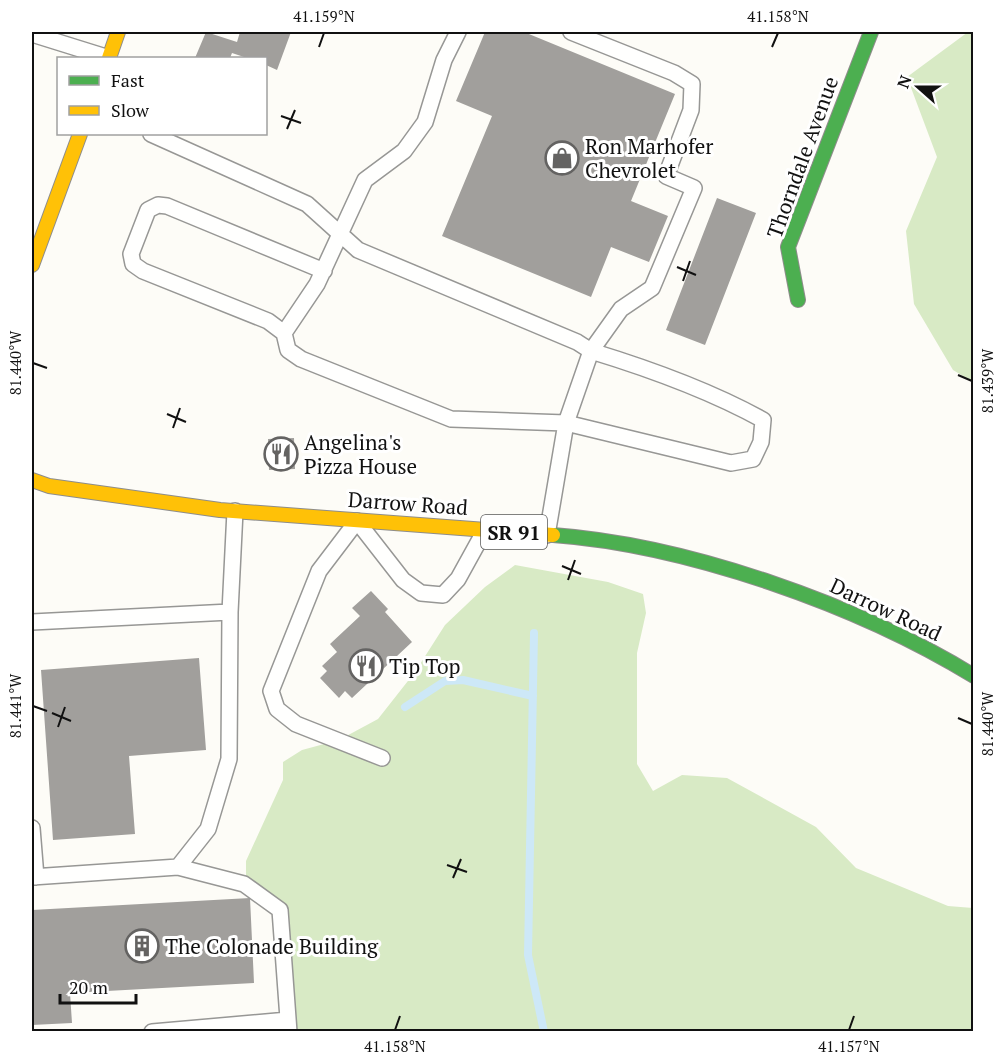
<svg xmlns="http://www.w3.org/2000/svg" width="1005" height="1063" font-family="'PT Serif',serif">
	<rect width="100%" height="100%" fill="#fdfcf7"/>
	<!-- forest -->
	<path fill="#d8eac5" d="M 968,32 L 974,32 L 973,382 L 953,370 L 914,304 L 906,231 L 937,157 L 907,77 Z
		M 515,565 L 608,582 L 643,594 L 646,613 L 637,653 L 637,764 L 653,791 L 682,775 L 727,778 L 816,827 L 856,868 L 948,906 L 973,908 L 973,1031 L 296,1031 C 294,996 291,935 270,905 C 264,897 253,890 246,884 L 246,861 L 283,780 L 283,762 L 302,750 L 339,740 L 378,719 L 415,672 L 445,625 L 485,587 Z"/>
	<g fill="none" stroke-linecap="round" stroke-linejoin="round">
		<!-- stream -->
		<path stroke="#cde8f7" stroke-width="8" d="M 534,633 L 528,955 L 544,1032
			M 405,707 L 445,681 L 463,680 L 533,696"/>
	</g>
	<!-- building -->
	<path fill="#a19f9c" d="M 206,32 L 237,42 L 240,32 L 291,32 L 277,70 L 266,65 L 266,58 L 247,58 L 232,53 L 230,58 L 195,58 Z
		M 485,32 L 524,32 L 675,94 L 631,201 L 668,216 L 649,262 L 611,247 L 591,297 L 442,236 L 492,116 L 456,101 Z
		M 717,198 L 756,213 L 705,345 L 666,330 Z
		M 294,438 L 295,469 L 269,470 L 268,439 Z
		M 371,591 L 388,609 L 385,612 L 412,642 L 352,698 L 345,691 L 339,698 L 320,678 L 327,671 L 322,666 L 337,652 L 330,644 L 360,616 L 352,608 Z
		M 199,658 L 206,750 L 129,756 L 135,834 L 53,840 L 41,670 Z
		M 250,898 L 254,983 L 70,993 L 72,1023 L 32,1025 L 32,910 Z"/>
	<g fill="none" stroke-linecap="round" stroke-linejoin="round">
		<defs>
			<path id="lane" d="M 458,32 L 444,60 L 425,122 L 404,151 L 365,180 L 317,284 L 284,333 L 288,350 L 301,359 L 451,419 L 566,423 L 731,463 L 753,459 L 761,442 L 763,420 C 709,390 650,369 591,351 L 621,309 L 652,288 L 694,188 L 666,176 L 691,110 L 692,84 L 674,73 L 571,32
				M 32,34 L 109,58
				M 151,134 L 307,204 L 358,250 L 577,342 L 591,351 L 566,423 L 547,535
				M 284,333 L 268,321 L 143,271 L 133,264 L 131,254 L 148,210 L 158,205 L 167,206 L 324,271
				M 32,622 L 230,612
				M 382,758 L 296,724 L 277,709 L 271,691 L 319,571 L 357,521 L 403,580 L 421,593 L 443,595 L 458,579 L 485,530
				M 32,828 L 36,877
				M 178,867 L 208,829 L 229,759 L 230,612 L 235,511
				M 32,877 L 178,867 L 244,884 L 280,910 L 289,1032
				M 152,1032 L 288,1020"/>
			<path id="fast" d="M 798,300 L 788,247 L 871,32
				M 553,535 C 688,545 858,605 974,676"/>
			<path id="slow" d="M 109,58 L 118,32
				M 32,265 L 80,134
				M 32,480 L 49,486 L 220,510 L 553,535"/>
		</defs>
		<!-- lane casing -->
		<use href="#lane" stroke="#979795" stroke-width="18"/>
		<!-- fast casing -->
		<use href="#fast" stroke="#8e8d8b" stroke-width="16"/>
		<!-- slow casing -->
		<use href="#slow" stroke="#8e8d8b" stroke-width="16"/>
		<!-- lane -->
		<use href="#lane" stroke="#fffffe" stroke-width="15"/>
		<!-- fast -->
		<use href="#fast" stroke="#4caf50" stroke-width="14"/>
		<!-- slow -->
		<use href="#slow" stroke="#ffc107" stroke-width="14"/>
	</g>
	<!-- ticks -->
	<path fill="none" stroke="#111" stroke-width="2" d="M 319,47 L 324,33M 772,47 L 778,33M 281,116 L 301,123M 287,129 L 295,110M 677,267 L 696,275M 683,281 L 690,261M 33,363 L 47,368M 958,375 L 972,381M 167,414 L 186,422M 173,428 L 180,408M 562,566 L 581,574M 568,580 L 575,560M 33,706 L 47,711M 52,713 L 71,721M 958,718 L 972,724M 58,727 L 65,707M 447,865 L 467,872M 453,878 L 461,859M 395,1030 L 400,1016M 849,1030 L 854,1016"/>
	<!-- icons -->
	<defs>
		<symbol id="shop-ring" viewBox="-11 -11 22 22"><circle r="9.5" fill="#fff" stroke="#646362" stroke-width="1.5"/><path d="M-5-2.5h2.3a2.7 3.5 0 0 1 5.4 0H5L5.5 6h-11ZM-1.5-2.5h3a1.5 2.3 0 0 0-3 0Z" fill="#646362"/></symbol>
		<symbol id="restaurant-ring" viewBox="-11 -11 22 22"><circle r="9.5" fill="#fff" stroke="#646362" stroke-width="1.5"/><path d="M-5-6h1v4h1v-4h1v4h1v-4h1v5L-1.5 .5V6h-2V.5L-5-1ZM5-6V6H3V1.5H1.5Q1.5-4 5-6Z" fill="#646362"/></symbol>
		<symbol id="building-ring" viewBox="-11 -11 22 22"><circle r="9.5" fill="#fff" stroke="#646362" stroke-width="1.5"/><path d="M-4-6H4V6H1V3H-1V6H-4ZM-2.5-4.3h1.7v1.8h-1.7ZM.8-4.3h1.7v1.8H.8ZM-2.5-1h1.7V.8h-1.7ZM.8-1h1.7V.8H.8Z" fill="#646362"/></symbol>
	</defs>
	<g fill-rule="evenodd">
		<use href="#shop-ring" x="543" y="139" width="38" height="38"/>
		<use href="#restaurant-ring" x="262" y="435" width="38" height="38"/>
		<use href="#restaurant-ring" x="347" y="647" width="38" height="38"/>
		<use href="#building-ring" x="123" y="927" width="38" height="38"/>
	</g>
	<g text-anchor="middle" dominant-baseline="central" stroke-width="6" stroke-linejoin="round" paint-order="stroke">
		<!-- shield labels -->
		<rect fill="#fff" stroke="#585858" stroke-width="1.5" x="481" y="515" width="66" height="34" rx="4.5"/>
		<g font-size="20" font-weight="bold" fill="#111">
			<text x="514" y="532">SR 91</text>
		</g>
		<!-- poi labels -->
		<g font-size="21" fill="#111" stroke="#fff" text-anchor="start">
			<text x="585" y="146">Ron Marhofer<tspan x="585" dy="24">Chevrolet</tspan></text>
			<text x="304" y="442">Angelina's<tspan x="304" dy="24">Pizza House</tspan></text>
			<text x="389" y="666">Tip Top</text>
			<text x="165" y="946">The Colonade Building</text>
		</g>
		<!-- street labels -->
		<g font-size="21" fill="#111" stroke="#fff">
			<text transform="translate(802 157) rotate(-70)">Thorndale Avenue</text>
			<text transform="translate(408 503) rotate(4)">Darrow Road</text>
			<text transform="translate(886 609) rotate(25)">Darrow Road</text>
		</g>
	</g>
	<!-- border -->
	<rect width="1005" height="1063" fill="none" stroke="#ffffff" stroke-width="66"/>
	<!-- legend -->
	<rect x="57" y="57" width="210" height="78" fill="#ffffff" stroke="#a0a0a0" stroke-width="1.5"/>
	<rect x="69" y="76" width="30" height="9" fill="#4caf50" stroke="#a0a0a0" stroke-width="1.5"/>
	<text x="111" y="87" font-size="18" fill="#111111">Fast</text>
	<rect x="69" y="106" width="30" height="9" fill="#ffc107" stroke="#a0a0a0" stroke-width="1.5"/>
	<text x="111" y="117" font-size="18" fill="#111111">Slow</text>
	<!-- north arrow -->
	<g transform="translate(918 87) rotate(291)" stroke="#ffffff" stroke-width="4.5" paint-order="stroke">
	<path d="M0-4.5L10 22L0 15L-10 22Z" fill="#111111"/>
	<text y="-9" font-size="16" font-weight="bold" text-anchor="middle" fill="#111111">N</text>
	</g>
	<!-- scale -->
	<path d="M60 994v9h76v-9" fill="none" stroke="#111111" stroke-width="3"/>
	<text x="69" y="994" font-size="18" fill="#111111" stroke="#ffffff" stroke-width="4.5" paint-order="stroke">20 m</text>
	<rect x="33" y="33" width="939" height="997" fill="none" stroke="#111" stroke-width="2"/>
	<g font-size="15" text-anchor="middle" fill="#111">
		<text x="324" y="22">41.159°N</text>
		<text x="778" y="22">41.158°N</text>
		<text transform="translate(16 363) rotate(-90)" y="5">81.440°W</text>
		<text transform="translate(988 381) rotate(-90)" y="5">81.439°W</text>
		<text transform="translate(16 706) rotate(-90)" y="5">81.441°W</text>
		<text transform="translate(988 724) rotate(-90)" y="5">81.440°W</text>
		<text x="395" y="1052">41.158°N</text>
		<text x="849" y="1052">41.157°N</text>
	</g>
</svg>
